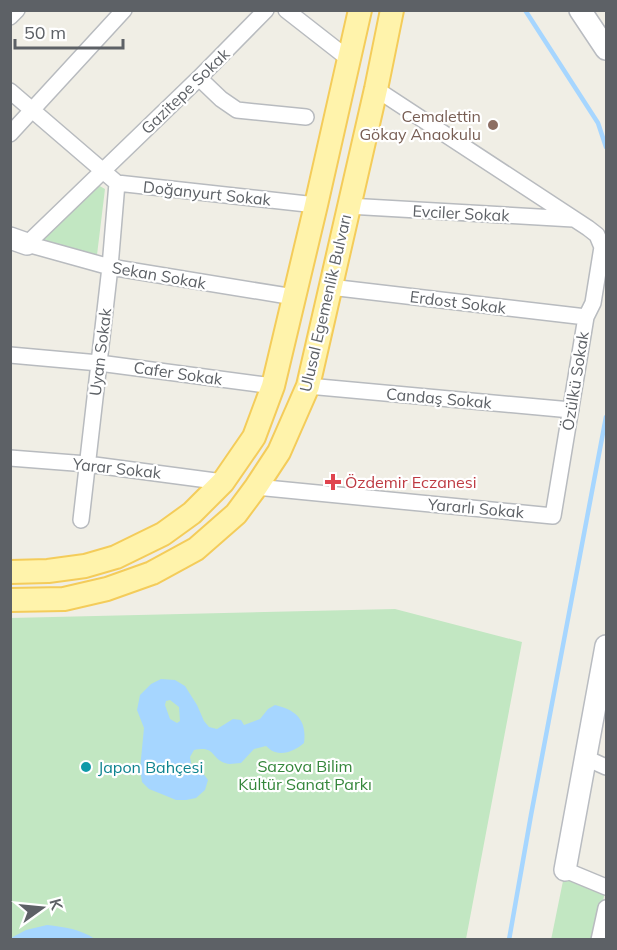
<svg xmlns="http://www.w3.org/2000/svg" width="617" height="950" font-family="Mulish,sans-serif">
	<rect width="100%" height="100%" fill="#f0eee5"/>
	<!-- green -->
	<path fill="#c2e7c2" d="M 98,185 L 105,189 L 97,255 L 80,252 L 43,240 Z
		M 395,609 L 522,642 L 466,939 L 11,939 L 10,618 Z
		M 564,876 L 605,892 L 594,939 L 551,940 Z"/>
	<!-- water -->
	<path fill="#a6d6ff" fill-rule="evenodd" d="M 161,679 L 175,680 L 185,686 L 197,705 L 204,721 L 209,727 L 217,729 L 233,719 L 241,720 L 244,725 L 260,719 L 268,709 L 275,705 C 297,710 307,721 304,743 C 296,750 285,755 275,752 C 271,751 269,748 266,746 L 254,749 L 241,763 C 235,763 230,765 225,763 C 211,758 215,745 194,750 L 190,757 L 192,768 L 202,772 L 208,780 L 205,790 L 196,798 L 186,800 L 176,800 L 164,795 L 149,789 L 142,782 L 140,769 L 144,728 L 137,710 L 140,695 L 151,684 ZM 170,700 L 179,707 L 180,721 L 177,723 L 170,719 L 165,705 L 166,701 Z
		M 47,925 C 65,927 80,929 95,939 L 11,939 L 11,938 L 26,930 Z"/>
	<g fill="none" stroke-linecap="round" stroke-linejoin="round">
		<!-- stream -->
		<path stroke="#a6d6ff" stroke-width="4.5" d="M 525,10 L 598,123 L 606,147
			M 509,940 L 531,815 L 606,417"/>
		<defs>
			<path id="street" d="M 286,10 L 350,60
				M 10,17 L 17,10
				M 199,78 L 221,99 L 237,110 L 306,117
				M 10,91 L 117,183 L 316,205
				M 10,134 L 124,10
				M 348,206 L 573,219
				M 27,244 L 199,78 L 266,10
				M 27,244 L 110,267 L 294,297
				M 330,287 L 586,317
				M 10,355 L 99,363 L 273,386
				M 308,386 L 571,410
				M 10,458 L 87,464 L 223,482
				M 256,487 L 553,516 L 586,317 L 593,303 L 602,247 L 597,235 L 588,228 L 376,89
				M 81,520 L 110,267 L 117,183
				M 586,758 L 606,767
				M 565,870 L 606,887
				M 599,940 L 606,908"/>
			<path id="secondary" d="M 580,10 L 606,49
				M 10,238 L 27,244
				M 565,870 L 606,646"/>
			<path id="primary" d="M 10,572 L 48,571 L 85,566 L 116,557 L 163,534 L 192,513 L 223,482 L 254,437 L 273,386 L 316,205 L 360,10
				M 10,600 L 64,599 L 107,589 L 152,573 L 196,549 L 236,514 L 256,487 L 279,452 L 308,386 L 376,89 L 392,10"/>
		</defs>
		<!-- street casing -->
		<use href="#street" stroke="#b8bbbf" stroke-width="18"/>
		<!-- secondary casing -->
		<use href="#secondary" stroke="#b9bcc1" stroke-width="24"/>
		<!-- primary casing -->
		<use href="#primary" stroke="#f4cc5a" stroke-width="26"/>
		<!-- street -->
		<use href="#street" stroke="#fff" stroke-width="15"/>
		<!-- secondary -->
		<use href="#secondary" stroke="#fff" stroke-width="21"/>
		<!-- primary -->
		<use href="#primary" stroke="#fff3ab" stroke-width="22"/>
	</g>
	<!-- markers -->
	<circle fill="#8d6e63" stroke="#fff" stroke-width="2" cx="493" cy="125" r="6"/>
	<path fill="#e0444e" stroke="#fff" stroke-width="2" d="M330 473h6v6h6v6h-6v6h-6v-6h-6v-6h6z"/>
	<circle fill="#0f9aa8" stroke="#fff" stroke-width="2" cx="86" cy="767" r="6"/>
	<g text-anchor="middle" dominant-baseline="central" stroke-width="4.5" stroke-linejoin="round" paint-order="stroke">
		<!-- street labels -->
		<g font-size="16" fill="#5d6166" stroke="#fff">
			<text transform="translate(185 91) rotate(-44)">Gazitepe Sokak</text>
			<text transform="translate(207 193) rotate(6)">Doğanyurt Sokak</text>
			<text transform="translate(461 213) rotate(3)">Evciler Sokak</text>
			<text transform="translate(159 275) rotate(10)">Sekan Sokak</text>
			<text transform="translate(458 302) rotate(7)">Erdost Sokak</text>
			<text transform="translate(325 303) rotate(-77)">Ulusal Egemenlik Bulvarı</text>
			<text transform="translate(100 352) rotate(-83)">Uyan Sokak</text>
			<text transform="translate(178 373) rotate(8)">Cafer Sokak</text>
			<text transform="translate(575 381) rotate(-81)">Özülkü Sokak</text>
			<text transform="translate(439 398) rotate(5)">Candaş Sokak</text>
			<text transform="translate(117 468) rotate(6)">Yarar Sokak</text>
			<text transform="translate(476 508) rotate(5)">Yararlı Sokak</text>
		</g>
		<!-- education labels -->
		<g font-size="16" fill="#785e54" stroke="#fff" text-anchor="end">
			<text x="481" y="116">Cemalettin<tspan x="481" dy="18">Gökay Anaokulu</tspan></text>
		</g>
		<!-- health labels -->
		<g font-size="16" fill="#be3a42" stroke="#fff" text-anchor="start">
			<text x="345" y="482">Özdemir Eczanesi</text>
		</g>
		<!-- park labels -->
		<g font-size="16" fill="#34863a" stroke="#fff">
			<text x="305" y="766">Sazova Bilim<tspan x="305" dy="18">Kültür Sanat Parkı</tspan></text>
		</g>
		<!-- culture labels -->
		<g font-size="16" fill="#0d838f" stroke="#fff" text-anchor="start">
			<text x="98" y="767">Japon Bahçesi</text>
		</g>
	</g>
	<!-- border -->
	<rect width="617" height="950" fill="none" stroke="#5d6166" stroke-width="24"/>
	<!-- north arrow -->
	<g transform="translate(42 908) rotate(75)" stroke="#ffffff" stroke-width="4.5" paint-order="stroke">
	<path d="M0-4.5L10 22L0 15L-10 22Z" fill="#5d6166"/>
	<text y="-9" font-size="16" font-weight="bold" text-anchor="middle" fill="#5d6166">K</text>
	</g>
	<!-- scale -->
	<path d="M15 39v9h108v-9" fill="none" stroke="#5d6166" stroke-width="3"/>
	<text x="24" y="39" font-size="18" fill="#5d6166" stroke="#ffffff" stroke-width="4.5" paint-order="stroke">50 m</text>
</svg>
